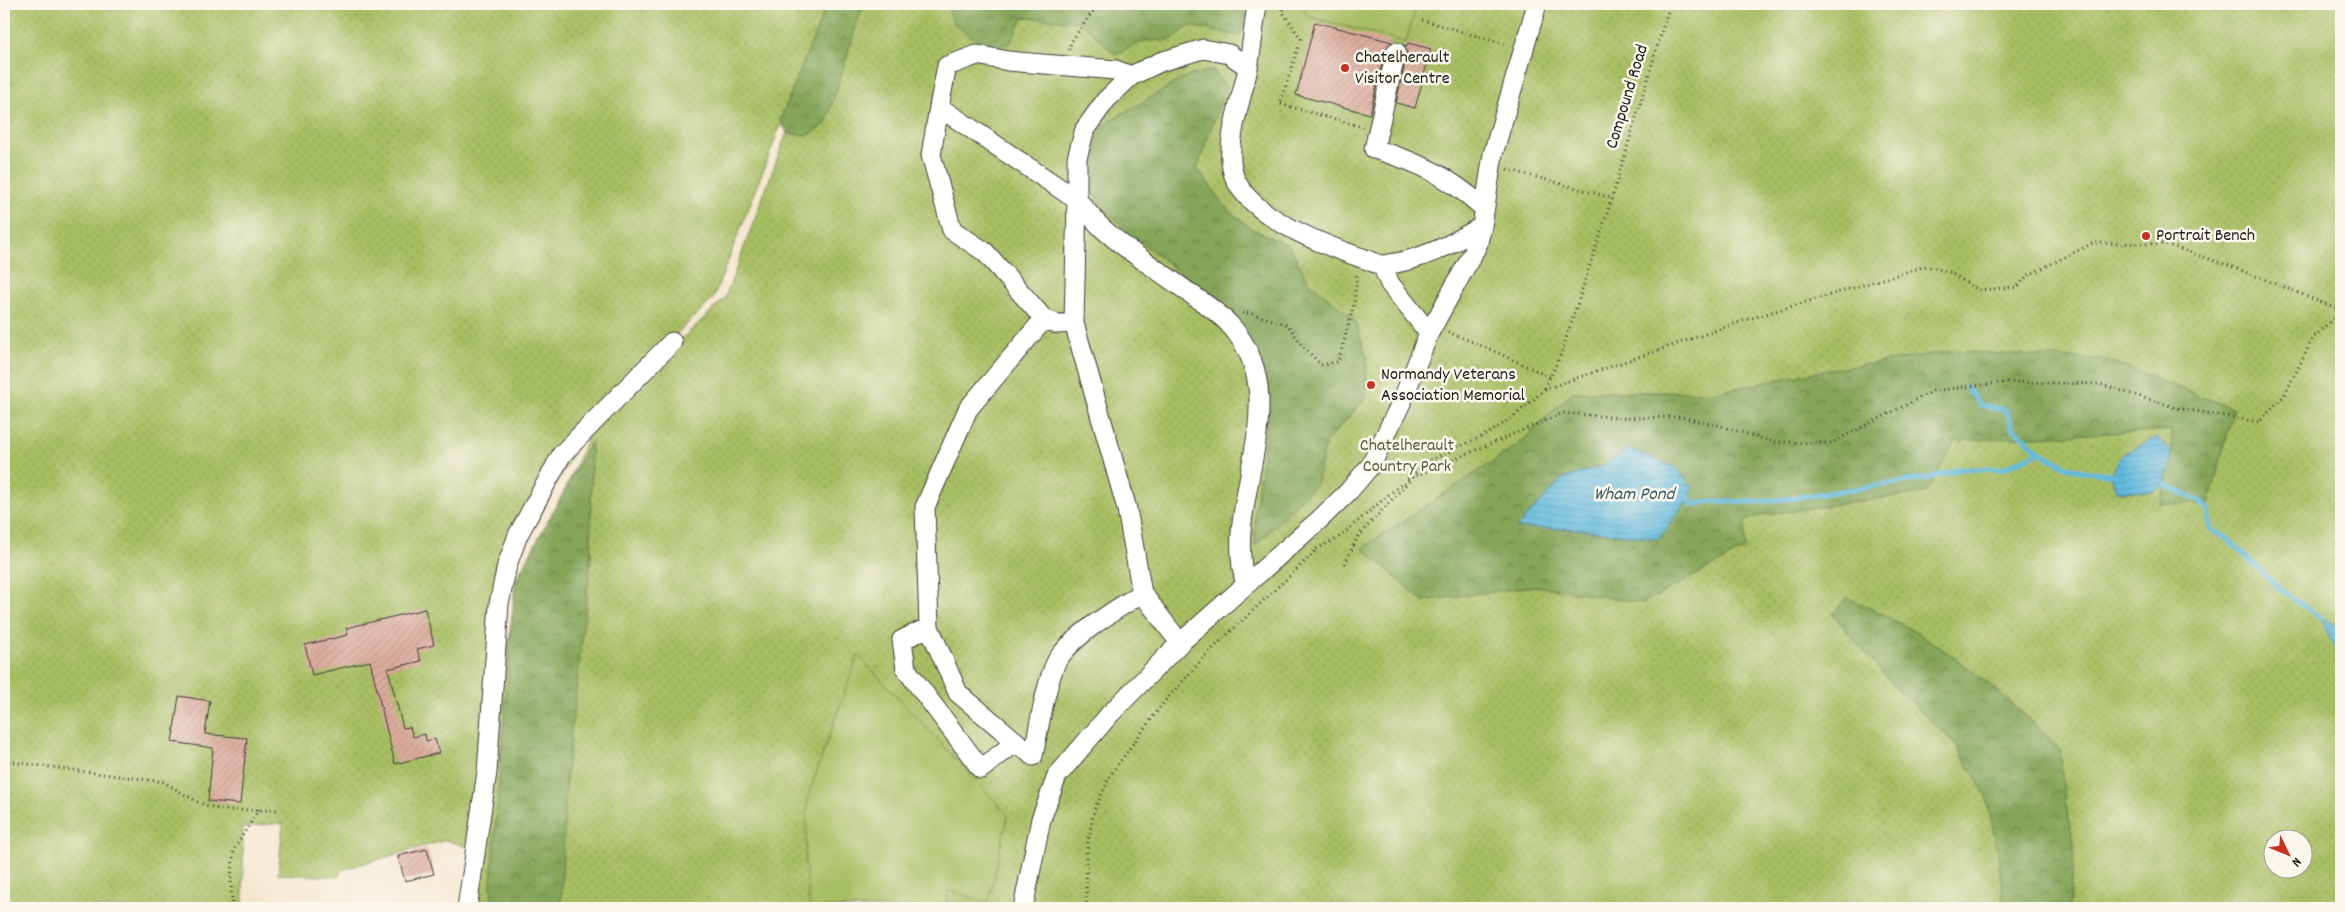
<svg xmlns="http://www.w3.org/2000/svg" width="2345" height="912" font-family="Dekko,sans-serif">
	<defs>
		<pattern id="grass-dots" width="8" height="8" patternUnits="userSpaceOnUse" patternTransform="scale(1.25)"><rect width="8" height="8" fill="#a7be62"/><path d="M2 2h.1M6 6h.1" fill="none" stroke="#8fa354" stroke-width="1.8" stroke-linecap="round"/></pattern>
		<pattern id="forest-crowns" width="20" height="18" patternUnits="userSpaceOnUse" patternTransform="scale(1.25)"><rect width="20" height="18" fill="#85a558"/><path d="M2 6a3 3 0 1 1 6 0M12 15a3 3 0 1 1 6 0" fill="none" stroke="#6c8648"/></pattern>
		<pattern id="water-rules" width="6" height="5" patternUnits="userSpaceOnUse" patternTransform="scale(1.25)"><rect width="6" height="5" fill="#61bade"/><path d="M0 2.5h6" fill="none" stroke="#549fbe"/></pattern>
		<pattern id="building-hatch" width="6" height="6" patternUnits="userSpaceOnUse" patternTransform="scale(1.25)"><rect width="6" height="6" fill="#dbac9c"/><path d="M-1 1l2-2M0 6l6-6M5 7l2-2" fill="none" stroke="#bb9386"/></pattern>
	</defs>
	<rect width="100%" height="100%" fill="#fbf7ec"/>
	<filter id="ink" filterUnits="userSpaceOnUse"><feTurbulence type="fractalNoise" baseFrequency=".02" numOctaves="2"/><feDisplacementMap in="SourceGraphic" scale="10" xChannelSelector="R" yChannelSelector="G"/><feConvolveMatrix kernelMatrix="1 2 1 2 8 2 1 2 1" color-interpolation-filters="sRGB"/></filter>
	<filter id="wash" filterUnits="userSpaceOnUse"><feTurbulence type="fractalNoise" baseFrequency=".0096" numOctaves="4" result="noise"/><feDisplacementMap in="SourceGraphic" scale="20" xChannelSelector="R" yChannelSelector="G"/><feGaussianBlur stdDeviation="1.12" result="paint"/><feColorMatrix in="noise" values="0 0 0 0 0 0 0 0 0 0 0 0 0 0 0 0 0 1.4 0 .05"/><feComposite in="paint" operator="in"/></filter>
	<g filter="url(#wash)">
		<rect width="100%" height="100%" fill="#f5e7cf"/>
		<!-- grass -->
		<path fill="url(#grass-dots)" stroke="#626d3f" fill-rule="evenodd" d="M 4,4 L 828,4 L 713,299 L 593,415 L 508,576 L 473,849 L 446,840 L 341,870 L 339,877 L 278,874 L 283,823 L 243,827 L 243,908 L 4,908 Z
			M 835,4 L 2341,4 L 2341,908 L 474,908 L 512,615 L 594,422 L 725,298 ZM 2272,840 L 2302,840 L 2302,870 L 2272,870 Z"/>
		<!-- forest -->
		<path fill="url(#forest-crowns)" stroke="#50603a" fill-rule="evenodd" d="M 827,4 L 863,4 L 826,124 L 809,135 L 788,134 L 780,120 Z
			M 947,4 L 1249,4 L 1240,36 L 1189,26 L 1171,40 L 1145,41 L 1115,54 L 1081,22 L 1023,17 L 1010,43 L 997,47 L 977,40 L 953,23 Z
			M 1214,70 L 1226,87 L 1197,168 L 1228,210 L 1252,229 L 1289,245 L 1309,282 L 1355,320 L 1367,358 L 1366,397 L 1325,444 L 1317,483 L 1255,546 L 1255,511 L 1269,410 L 1262,365 L 1237,319 L 1129,232 L 1101,206 L 1084,174 L 1089,133 L 1187,76 Z
			M 1953,351 L 2107,360 L 2234,409 L 2209,504 L 2160,504 L 2172,453 L 2171,430 L 1955,441 L 1927,492 L 1761,515 L 1745,521 L 1745,549 L 1643,603 L 1536,586 L 1423,601 L 1362,548 L 1518,445 L 1572,392 L 1716,392 L 1816,372 ZM 1629,449 L 1689,497 L 1659,539 L 1577,529 L 1516,528 L 1562,479 L 1603,466 Z
			M 591,442 L 591,559 L 566,779 L 561,908 L 492,908 L 491,883 L 515,581 Z
			M 1847,598 C 1933,633 1995,685 2060,749 L 2064,793 L 2075,853 L 2069,908 L 2004,908 L 1998,852 L 1986,796 L 1955,743 L 1896,688 L 1832,614 Z"/>
		<!-- garden -->
		<path fill="#a7be62" stroke="#626d3f" d="M 1297,4 L 1417,4 L 1406,42 L 1310,17 Z
			M 858,655 L 1008,815 L 988,903 L 948,890 L 946,908 L 810,908 L 805,862 L 808,796 Z"/>
		<!-- water -->
		<path fill="url(#water-rules)" stroke="#3e6b7d" d="M 2157,437 L 2172,453 L 2165,485 L 2151,492 L 2116,491 L 2111,474 L 2122,455 Z
			M 1629,449 L 1675,467 L 1693,488 L 1689,497 L 1659,539 L 1577,529 L 1516,528 L 1562,479 L 1603,466 Z
			M 2321,618 L 2341,627 L 2341,664 Z"/>
		<g fill="none" stroke-linecap="round" stroke-linejoin="round">
			<!-- stream -->
			<path stroke="#61bade" stroke-width="5" d="M 1966,387 L 1980,405 L 2006,410 L 2012,427 L 2040,452
				M 2165,485 L 2200,501 L 2209,509 L 2211,530 L 2228,539 L 2277,587 L 2321,618
				M 1689,497 L 1692,505 L 1711,501 L 1755,502 L 1794,498 L 1929,478 L 1960,469 L 2001,469 L 2040,452 C 2070,470 2076,472 2111,474"/>
		</g>
		<g id="blocks">
			<!-- building -->
			<path fill="url(#building-hatch)" d="M 1315,22 L 1392,42 L 1385,50 L 1370,114 L 1296,95 Z
				M 1408,43 L 1431,49 L 1415,108 L 1396,103 L 1407,54 L 1404,45 L 1407,46 Z
				M 425,609 L 434,645 L 417,649 L 421,661 L 388,669 L 403,728 L 410,727 L 413,737 L 425,734 L 426,741 L 435,739 L 439,753 L 395,764 L 370,661 L 312,675 L 305,645 L 348,635 L 346,628 Z
				M 179,696 L 210,701 L 205,734 L 247,738 L 240,804 L 208,801 L 213,748 L 172,742 Z
				M 427,849 L 434,874 L 405,881 L 398,856 Z"/>
		</g>
	</g>
	<g filter="url(#ink)">
		<use href="#blocks" fill-opacity="0" stroke="#3d3a37" stroke-width="1"/>
		<g fill="none" stroke-linecap="round" stroke-linejoin="round">
			<defs>
				<path id="minor" d="M 1257,4 C 1254,25 1252,47 1248,68 C 1242,98 1226,139 1232,169 C 1241,214 1321,244 1359,257 C 1367,259 1377,265 1384,265 C 1422,260 1451,245 1482,226
					M 1396,52 L 1374,149 C 1421,163 1446,175 1484,208
					M 939,107 L 947,66 L 977,55 L 1008,61 L 1116,70 L 1131,76
					M 1077,200 L 1077,158 L 1085,129 L 1106,100 L 1131,76 L 1160,62 L 1203,49 L 1229,54 L 1248,67
					M 1382,265 L 1390,284 L 1429,333
					M 1044,319 L 985,252 L 952,230 L 931,155 L 939,107 L 1077,200
					M 1074,323 L 1057,324 L 1044,319 L 968,409 L 925,507 L 929,627 L 958,693 L 1033,756 C 1038,734 1047,672 1060,656 C 1082,629 1114,611 1142,593
					M 929,627 L 902,640 L 906,669 L 981,769 L 1016,742
					M 1180,643 L 1142,593 L 1127,509 L 1074,323 L 1077,200 C 1085,208 1092,218 1100,226 C 1125,250 1160,271 1188,292 C 1202,302 1219,312 1230,325 C 1299,401 1220,502 1246,585
					M 467,908 L 487,772 L 499,604 L 507,565 L 518,535 L 562,454 L 672,342
					M 1023,908 L 1041,819 L 1057,776 L 1110,714 L 1180,643 L 1319,520 L 1349,491 L 1371,465 L 1402,401 L 1429,333 L 1477,246 L 1482,226 L 1493,154 L 1537,4"/>
			</defs>
			<!-- minor casing -->
			<use href="#minor" stroke="#3d3a37" stroke-width="21"/>
			<!-- path -->
			<path stroke="#3d3a37" stroke-width="3" stroke-dasharray="1 4" stroke-linecap="butt" d="M 1283,4 L 1282,11 L 1301,39 L 1280,104 L 1363,127
				M 1422,20 L 1508,45
				M 1069,50 L 1071,42 L 1098,4
				M 1507,169 L 1612,198
				M 1242,313 L 1250,313 L 1288,325 L 1301,344 L 1321,365 L 1338,362 L 1354,305 L 1357,273
				M 1448,332 L 1485,347 L 1550,377
				M 1545,388 L 1561,354 L 1612,198 L 1670,4
				M 1312,551 L 1338,538 L 1429,461 L 1491,432 L 1517,414 L 1545,389 L 1749,319 L 1926,266 L 1949,272 L 1979,290 L 2017,287 L 2027,276 L 2093,243 L 2165,244 L 2233,267 L 2341,310
				M 1345,564 L 1358,536 L 1413,477 L 1563,413 L 1623,418 L 1680,417 L 1721,426 L 1773,442 L 1831,443 L 1933,391 L 2007,382 L 2099,384 L 2177,408 L 2259,422 L 2284,396 L 2313,338 L 2341,311
				M 4,761 L 164,782 L 199,803 L 222,810 L 277,810
				M 232,908 L 231,878 L 234,849 L 259,809
				M 1086,908 L 1087,847 L 1094,810 L 1111,774 L 1163,703 L 1209,652 L 1316,551"/>
			<!-- minor -->
			<use href="#minor" stroke="#fff" stroke-width="19"/>
		</g>
	</g>
	<!-- markers -->
	<g fill="#c8321e" stroke="#fbf7ec" stroke-width="2">
		<circle cx="1345" cy="68" r="5"/>
		<circle cx="2146" cy="236" r="5"/>
		<circle cx="1371" cy="385" r="5"/>
	</g>
	<g text-anchor="middle" dominant-baseline="central" stroke-width="5" stroke-linejoin="round" paint-order="stroke">
		<!-- poi labels -->
		<g font-size="18" fill="#1c1c1c" stroke="#fbf7ec" text-anchor="start">
			<text x="1355" y="58">Chatelherault<tspan x="1355" dy="21">Visitor Centre</tspan></text>
			<text x="2156" y="236">Portrait Bench</text>
			<text x="1381" y="375">Normandy Veterans<tspan x="1381" dy="21">Association Memorial</tspan></text>
		</g>
		<!-- street labels -->
		<g font-size="18" fill="#1c1c1c" stroke="#fbf7ec">
			<text transform="translate(1628 97) rotate(-73)">Compound Road</text>
		</g>
		<!-- park labels -->
		<g font-size="18" fill="#545d38" stroke="#fbf7ec">
			<text x="1407" y="446">Chatelherault<tspan x="1407" dy="21">Country Park</tspan></text>
		</g>
		<!-- water labels -->
		<g font-size="19" font-style="italic" fill="#385b6a" stroke="#fbf7ec">
			<text x="1634" y="495">Wham Pond</text>
		</g>
	</g>
	<!-- margin -->
	<rect width="2345" height="912" fill="none" stroke="#fbf7ec" stroke-width="20"/>
	<!-- north arrow -->
	<g transform="translate(2288 854) rotate(133)"><circle r="24" fill="#fbf7ec" stroke="#a29f99"/>
	<path d="M0-4L9 19L0 12L-9 19Z" fill="#c8321e"/>
	<text y="-8" font-size="14" font-weight="bold" text-anchor="middle" fill="#1c1c1c">N</text>
	</g>
</svg>
